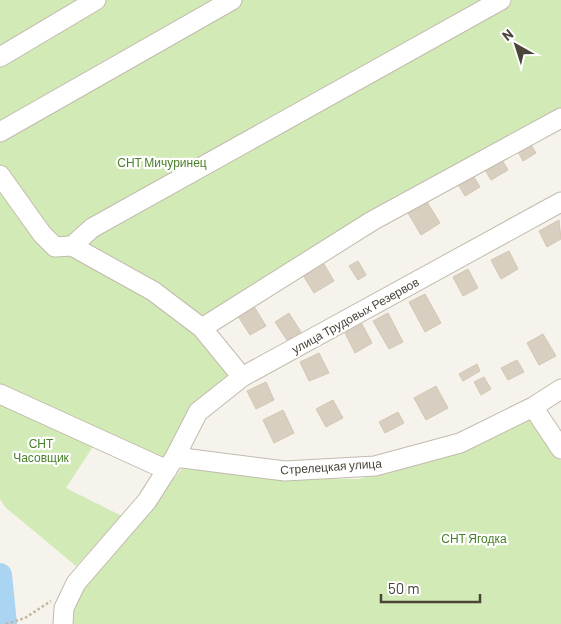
<svg xmlns="http://www.w3.org/2000/svg" width="561" height="624" font-family="Barlow,sans-serif">
	<rect width="100%" height="100%" fill="#f6f3ec"/>
	<!-- green -->
	<path fill="#d2eab5" d="M 0,0 L 561,0 L 561,118 L 205,325 L 241,370 L 168,456 L 158,459 L 96,442 L 66,488 L 122,516 L 76,566 L 5,507 L 0,499 Z
		M 531,414 L 561,461 L 561,624 L 71,624 L 75,597 L 185,465 L 268,478 L 359,479 L 457,453 Z"/>
	<g fill="none" stroke-linecap="round" stroke-linejoin="round">
		<!-- river -->
		<path stroke="#a9d4f2" stroke-width="24" d="M 0,575 L 5,624"/>
	</g>
	<!-- building -->
	<path fill="#d8cfc1" stroke="#d3c7b4" d="M 530,143 L 536,153 L 523,161 L 517,150 Z
		M 502,160 L 508,170 L 491,180 L 485,170 Z
		M 471,172 L 480,187 L 465,196 L 456,181 Z
		M 427,202 L 440,223 L 421,235 L 408,213 Z
		M 559,220 L 561,239 L 547,247 L 539,231 Z
		M 509,251 L 518,269 L 501,279 L 491,260 Z
		M 321,259 L 334,281 L 314,293 L 301,272 Z
		M 358,261 L 366,275 L 358,280 L 349,266 Z
		M 468,269 L 478,288 L 463,296 L 453,277 Z
		M 425,294 L 441,323 L 425,332 L 409,302 Z
		M 252,303 L 266,326 L 250,335 L 236,313 Z
		M 289,313 L 301,332 L 287,340 L 275,322 Z
		M 388,313 L 403,342 L 389,349 L 373,321 Z
		M 362,324 L 372,343 L 355,353 L 345,333 Z
		M 543,334 L 556,356 L 539,365 L 527,343 Z
		M 319,353 L 329,373 L 309,381 L 300,362 Z
		M 517,360 L 524,372 L 508,380 L 501,368 Z
		M 477,364 L 480,371 L 463,381 L 459,374 Z
		M 484,377 L 491,389 L 481,395 L 474,382 Z
		M 266,382 L 274,400 L 256,409 L 247,391 Z
		M 436,386 L 448,408 L 426,420 L 414,398 Z
		M 333,400 L 343,418 L 326,427 L 316,409 Z
		M 283,410 L 294,433 L 274,443 L 263,420 Z
		M 398,412 L 404,423 L 385,433 L 379,422 Z"/>
	<g fill="none" stroke-linecap="round" stroke-linejoin="round">
		<defs>
			<path id="minor" d="M 0,57 L 96,0
				M 0,132 L 232,0
				M 0,175 L 42,234 L 55,247 L 72,246
				M 202,328 L 372,221 L 561,118
				M 242,377 L 202,328 L 153,291 L 72,246 L 92,228 L 501,0
				M 0,394 L 167,470
				M 533,407 L 561,449
				M 175,457 L 285,471 L 375,466 L 460,443 L 533,407 L 561,389
				M 63,624 L 64,608 L 76,583 L 147,501 L 175,457 L 198,412 L 242,377 L 561,202"/>
		</defs>
		<!-- minor casing -->
		<use href="#minor" stroke="#c2bbae" stroke-width="21"/>
		<!-- path -->
		<path stroke="#c4b79f" stroke-width="2.5" stroke-dasharray="2.5 2.5" stroke-linecap="butt" d="M 6,624 L 25,618 L 51,601"/>
		<!-- minor -->
		<use href="#minor" stroke="#fff" stroke-width="19"/>
	</g>
	<g text-anchor="middle" dominant-baseline="central" stroke-width="4.5" stroke-linejoin="round" paint-order="stroke">
		<!-- park labels -->
		<g font-size="12" fill="#4a7f2a" stroke="#fff">
			<text x="162" y="162">СНТ Мичуринец</text>
			<text x="41" y="443">СНТ<tspan x="41" dy="14">Часовщик</tspan></text>
			<text x="474" y="538">СНТ Ягодка</text>
		</g>
		<!-- street labels -->
		<g font-size="12" fill="#4b4439" stroke="#fff">
			<text transform="translate(355 315) rotate(-29)">улица Трудовых Резервов</text>
			<text transform="translate(331 466) rotate(-4)">Стрелецкая улица</text>
		</g>
	</g>
	<!-- north arrow -->
	<g transform="translate(516 45) rotate(321)" stroke="#ffffff" stroke-width="4" paint-order="stroke">
	<path d="M0-4L9 19L0 12L-9 19Z" fill="#4b4439"/>
	<text y="-8" font-size="14" font-weight="bold" text-anchor="middle" fill="#4b4439">N</text>
	</g>
	<!-- scale -->
	<path d="M381 594v8h99v-8" fill="none" stroke="#4b4439" stroke-width="2.5"/>
	<text x="388" y="594" font-size="15" fill="#4b4439" stroke="#ffffff" stroke-width="4" paint-order="stroke">50 m</text>
</svg>
